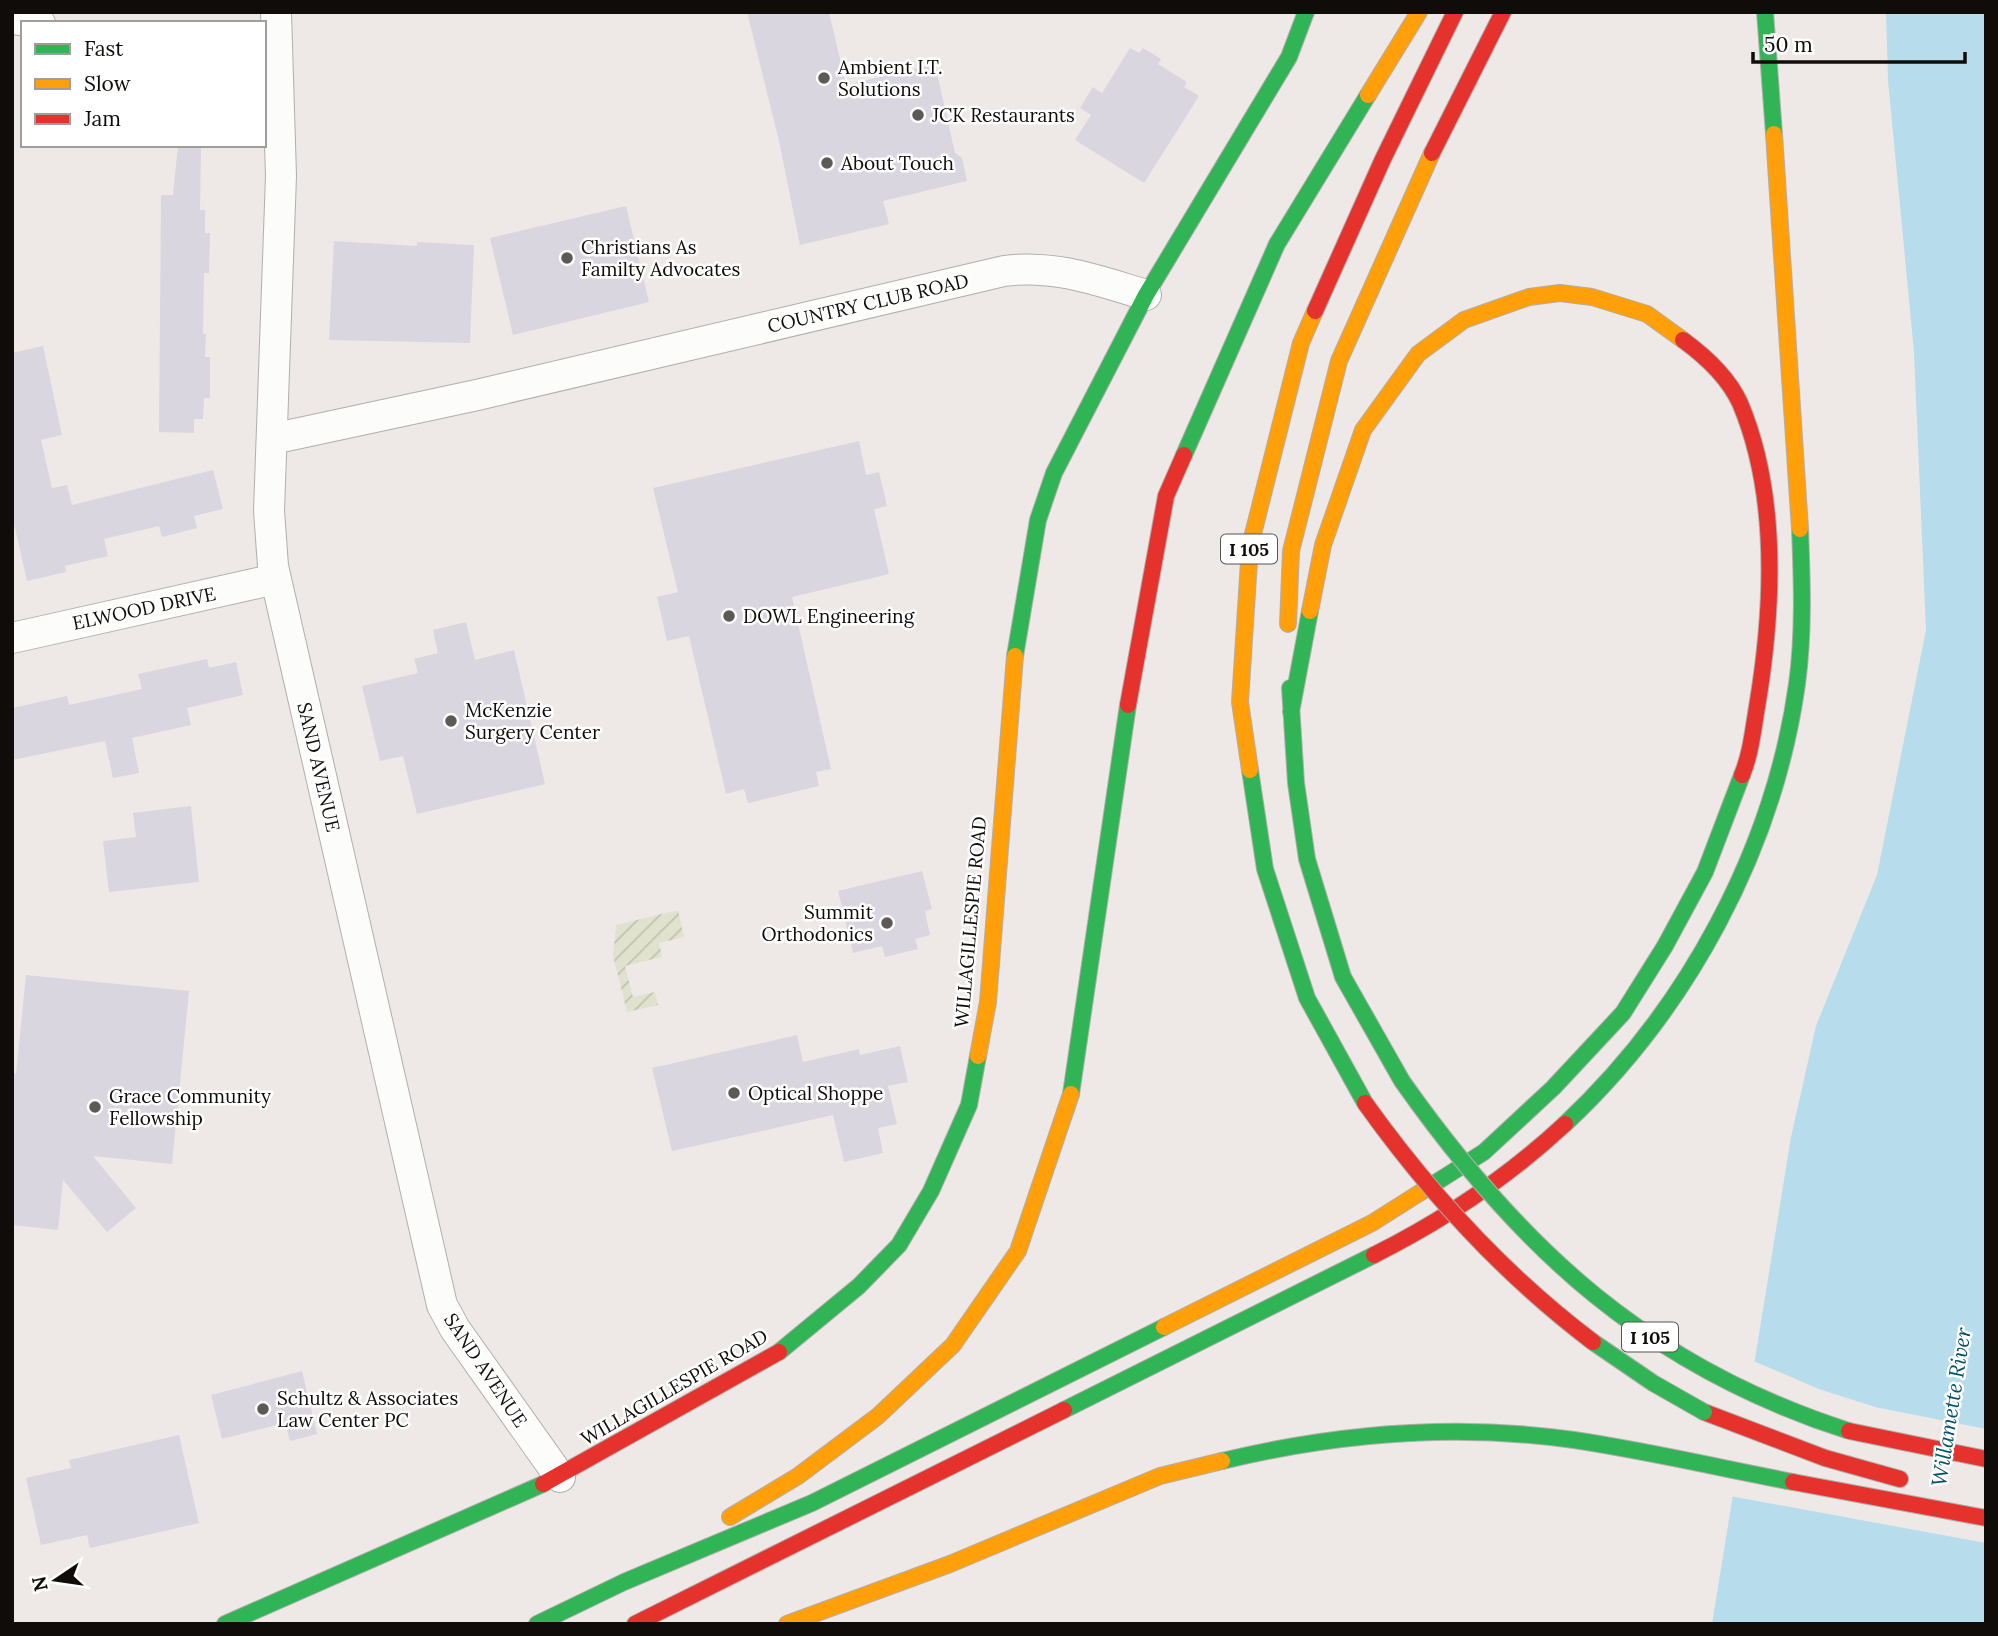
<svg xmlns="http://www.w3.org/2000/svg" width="1998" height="1636" font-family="Lora,serif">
	<defs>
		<pattern id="garden-furrows" width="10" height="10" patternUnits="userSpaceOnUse" patternTransform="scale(1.75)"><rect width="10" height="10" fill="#e1e2ce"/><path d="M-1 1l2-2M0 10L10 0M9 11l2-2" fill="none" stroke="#c0c1b0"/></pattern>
	</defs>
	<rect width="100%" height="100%" fill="#eee9e7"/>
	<!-- garden -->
	<path fill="url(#garden-furrows)" d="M 678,910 L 684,937 L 659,943 L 662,957 L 625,966 L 633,997 L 655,992 L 658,1005 L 627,1012 L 613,956 L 616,925 Z"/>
	<!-- water -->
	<path fill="#b7dceb" d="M 1886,12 L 1986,12 L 1986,1624 L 1712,1624 L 1791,1137 L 1816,1026 L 1877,875 L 1926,630 L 1914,352 L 1888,80 Z"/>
	<!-- pier -->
	<path fill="#eee9e7" d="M 1751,1360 L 1819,1389 L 1875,1407 L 1986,1429 L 1986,1543 L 1730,1496 Z"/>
	<!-- building -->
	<path fill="#d9d6df" d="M 747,12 L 829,12 L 846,85 L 935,64 L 955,153 L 962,158 L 967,181 L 883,201 L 889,224 L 800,245 L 779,141 Z
		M 1130,48 L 1139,53 L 1143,48 L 1161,59 L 1158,64 L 1187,82 L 1184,87 L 1199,96 L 1144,183 L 1075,140 L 1091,115 L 1080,108 L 1093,87 L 1102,93 Z
		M 178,145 L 201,145 L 200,210 L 205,210 L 205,233 L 210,233 L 209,273 L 204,273 L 203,334 L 206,334 L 205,357 L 210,357 L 210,398 L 204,398 L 203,419 L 194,419 L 194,433 L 159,432 L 161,195 L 173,195 Z
		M 626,206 L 649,302 L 513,335 L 490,238 Z
		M 334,241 L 417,246 L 417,242 L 474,245 L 470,343 L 329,340 Z
		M 43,346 L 62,435 L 41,440 L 52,488 L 67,485 L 72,505 L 213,470 L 223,509 L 194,516 L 197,528 L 162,537 L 159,526 L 104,539 L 108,556 L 65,566 L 66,572 L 27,581 L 12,515 L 12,353 Z
		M 859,441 L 866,475 L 879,472 L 887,506 L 874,509 L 889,574 L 792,597 L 831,769 L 816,772 L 819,786 L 748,803 L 744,789 L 726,794 L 689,636 L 667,641 L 657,597 L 678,592 L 653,488 Z
		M 466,622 L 475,660 L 514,650 L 545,784 L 417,814 L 403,756 L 380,761 L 362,686 L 418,673 L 414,659 L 438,653 L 433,630 Z
		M 207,659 L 209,668 L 236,662 L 243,695 L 187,708 L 191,725 L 132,738 L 139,773 L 113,778 L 105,741 L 12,760 L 12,708 L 67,696 L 69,705 L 142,689 L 138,674 Z
		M 191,806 L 199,882 L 109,892 L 103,841 L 136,837 L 133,813 Z
		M 922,871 L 932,909 L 925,911 L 930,935 L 915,939 L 918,949 L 885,957 L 882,946 L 853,953 L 838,891 Z
		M 26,975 L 189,991 L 172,1164 L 93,1156 L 136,1208 L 107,1232 L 63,1180 L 58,1230 L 12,1225 L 12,1074 L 16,1074 Z
		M 797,1035 L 803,1062 L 859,1049 L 860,1055 L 900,1046 L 908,1082 L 888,1086 L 897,1124 L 878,1128 L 883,1153 L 844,1162 L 833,1115 L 672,1151 L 652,1068 Z
		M 302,1371 L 317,1434 L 290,1441 L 285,1423 L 222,1439 L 211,1395 Z
		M 179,1435 L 199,1523 L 90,1548 L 87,1535 L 41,1545 L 26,1478 L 71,1468 L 69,1460 Z"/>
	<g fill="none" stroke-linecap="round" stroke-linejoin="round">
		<defs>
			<path id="street" d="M 276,12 L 281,176 L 269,511 L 273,566 L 442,1305 L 455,1329 L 560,1477
				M 12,19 L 40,23
				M 272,439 L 477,395 L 1004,271 C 1054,264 1099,281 1146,295
				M 12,638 L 276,579"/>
			<path id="fast" d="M 1765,12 L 1774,134
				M 1184,455 L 1277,244 L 1368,95
				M 1015,656 L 1038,520 L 1054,473 L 1146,295 L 1289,57 L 1306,12
				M 1290,688 L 1296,783 L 1307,859 L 1343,977 L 1402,1081
				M 1291,712 L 1310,611
				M 1250,770 L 1265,869 L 1307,998 L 1365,1103
				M 1071,1094 L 1128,705
				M 1565,1124 C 1687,1010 1774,849 1797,684 C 1804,633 1802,580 1800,529
				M 1421,1192 L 1484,1152 L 1553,1088 L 1623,1013 L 1665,946 L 1705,872 L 1742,775
				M 779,1352 L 859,1286 L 899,1245 L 931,1191 L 969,1105 L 978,1056
				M 1064,1410 L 1374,1255
				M 1222,1461 C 1338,1433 1455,1423 1574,1440 C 1648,1451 1720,1468 1793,1482
				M 225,1624 L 543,1484
				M 537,1624 L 624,1582 L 812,1503 L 1164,1327"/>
			<path id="slow" d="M 1368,95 L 1419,12
				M 1774,134 L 1800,529
				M 1310,611 L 1323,545 L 1363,430 L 1418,354 L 1464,320 L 1529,297 L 1560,293 L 1592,297 L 1647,314 L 1683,340
				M 1288,624 L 1291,551 L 1339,361 L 1432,153
				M 1250,770 L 1240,702 L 1250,546 L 1301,343 L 1315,311
				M 978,1056 L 988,1002 L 1015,656
				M 1164,1327 L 1372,1223 L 1421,1192
				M 730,1517 L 798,1476 L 878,1416 L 953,1345 L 1018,1251 L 1071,1094
				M 787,1624 L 950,1564 L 1160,1476 L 1222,1461"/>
			<path id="jam" d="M 1432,153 L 1503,12
				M 1315,311 L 1383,159 L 1455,12
				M 1683,340 C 1705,356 1728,377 1740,403 C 1779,495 1773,611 1757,707 C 1753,730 1751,753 1742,775
				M 1128,705 L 1166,496 L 1184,455
				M 1374,1255 C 1442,1221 1509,1176 1565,1124
				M 1704,1412 L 1825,1458 L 1900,1479
				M 1793,1482 L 1986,1518
				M 543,1484 L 779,1352
				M 635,1624 L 1064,1410"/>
		</defs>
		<!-- street casing -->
		<use href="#street" stroke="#b2aead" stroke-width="32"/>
		<!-- fast casing -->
		<use href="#fast" stroke="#b2aead" stroke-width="18"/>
		<!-- slow casing -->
		<use href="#slow" stroke="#b2aead" stroke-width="18"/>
		<!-- jam casing -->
		<use href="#jam" stroke="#b2aead" stroke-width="18"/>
		<!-- street -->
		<use href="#street" stroke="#fcfcfb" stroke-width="30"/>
		<!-- fast -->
		<use href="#fast" stroke="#30b455" stroke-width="16"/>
		<!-- slow -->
		<use href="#slow" stroke="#ff9f0a" stroke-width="16"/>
		<!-- jam -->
		<use href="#jam" stroke="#e5322d" stroke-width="16"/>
		<defs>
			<path id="fast-bridge" d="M 1402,1081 C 1521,1250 1649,1367 1849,1431
				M 1593,1342 L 1653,1383 L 1704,1412"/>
			<path id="jam-bridge" d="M 1365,1103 C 1430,1194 1503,1274 1593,1342
				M 1849,1431 L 1986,1459"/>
		</defs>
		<!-- fast-bridge casing -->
		<use href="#fast-bridge" stroke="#b2aead" stroke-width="18" stroke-linecap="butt"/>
		<!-- jam-bridge casing -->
		<use href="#jam-bridge" stroke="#b2aead" stroke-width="18" stroke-linecap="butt"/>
		<!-- fast-bridge -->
		<use href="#fast-bridge" stroke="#30b455" stroke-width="16"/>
		<!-- jam-bridge -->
		<use href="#jam-bridge" stroke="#e5322d" stroke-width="16"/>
	</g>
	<!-- markers -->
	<g fill="#5d5957" stroke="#fff" stroke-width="2.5">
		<circle cx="824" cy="78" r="7"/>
		<circle cx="918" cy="115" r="7"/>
		<circle cx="827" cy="163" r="7"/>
		<circle cx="567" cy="258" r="7"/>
		<circle cx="729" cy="616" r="7"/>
		<circle cx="451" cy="721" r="7"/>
		<circle cx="887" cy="923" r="7"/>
		<circle cx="734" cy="1093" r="7"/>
		<circle cx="95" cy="1107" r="7"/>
		<circle cx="263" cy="1409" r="7"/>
	</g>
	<g text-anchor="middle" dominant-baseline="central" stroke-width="5" stroke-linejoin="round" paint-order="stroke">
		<!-- shield labels -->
		<g fill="#fff" stroke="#575554" stroke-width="2">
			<rect x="1221" y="534.5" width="56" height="29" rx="5"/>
			<rect x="1622" y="1322.5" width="56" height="29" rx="5"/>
		</g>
		<g font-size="18" font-weight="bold" fill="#0f0c0a">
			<text x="1249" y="549">I 105</text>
			<text x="1650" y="1337">I 105</text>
		</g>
		<!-- poi labels -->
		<g font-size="19" fill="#0f0c0a" stroke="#fff" text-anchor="start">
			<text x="838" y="67">Ambient I.T.<tspan x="838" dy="22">Solutions</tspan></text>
			<text x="932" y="115">JCK Restaurants</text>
			<text x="841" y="163">About Touch</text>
			<text x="581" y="247">Christians As<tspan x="581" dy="22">Familty Advocates</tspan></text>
			<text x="743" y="616">DOWL Engineering</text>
			<text x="465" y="710">McKenzie<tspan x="465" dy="22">Surgery Center</tspan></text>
			<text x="873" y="912" text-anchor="end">Summit<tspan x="873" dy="22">Orthodonics</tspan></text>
			<text x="748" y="1093">Optical Shoppe</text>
			<text x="109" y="1096">Grace Community<tspan x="109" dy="22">Fellowship</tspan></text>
			<text x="277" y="1398">Schultz &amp; Associates<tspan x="277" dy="22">Law Center PC</tspan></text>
		</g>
		<!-- street labels -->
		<g font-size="19" fill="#0f0c0a" stroke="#fff">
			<text transform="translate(868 303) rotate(-13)">COUNTRY CLUB ROAD</text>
			<text transform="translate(144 608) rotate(-12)">ELWOOD DRIVE</text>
			<text transform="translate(319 767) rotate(77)">SAND AVENUE</text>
			<text transform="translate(970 922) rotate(-85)">WILLAGILLESPIE ROAD</text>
			<text transform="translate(486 1370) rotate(56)">SAND AVENUE</text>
			<text transform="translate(674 1387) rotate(-30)">WILLAGILLESPIE ROAD</text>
		</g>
		<!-- water labels -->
		<g font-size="21" font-style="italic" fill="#005268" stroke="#fff">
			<text transform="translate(1951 1407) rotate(-81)">Willamette River</text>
		</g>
	</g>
	<!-- border -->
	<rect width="1998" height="1636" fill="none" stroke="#0f0c0a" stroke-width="28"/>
	<!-- legend -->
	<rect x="21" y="21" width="245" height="126" fill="#ffffff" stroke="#9f9e9d" stroke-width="2"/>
	<rect x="35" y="44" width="35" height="10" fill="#30b455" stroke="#9f9e9d" stroke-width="2"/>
	<text x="84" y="56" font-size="21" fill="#0f0c0a">Fast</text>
	<rect x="35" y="79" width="35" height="10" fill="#ff9f0a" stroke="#9f9e9d" stroke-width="2"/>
	<text x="84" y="91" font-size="21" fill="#0f0c0a">Slow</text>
	<rect x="35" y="114" width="35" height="10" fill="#e5322d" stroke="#9f9e9d" stroke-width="2"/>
	<text x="84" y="126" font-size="21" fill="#0f0c0a">Jam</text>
	<!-- north arrow -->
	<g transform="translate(56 1580) rotate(257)" stroke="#ffffff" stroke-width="5" paint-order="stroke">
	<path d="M0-5L12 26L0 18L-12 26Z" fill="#0f0c0a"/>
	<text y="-10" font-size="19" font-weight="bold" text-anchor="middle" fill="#0f0c0a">N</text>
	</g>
	<!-- scale -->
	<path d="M1753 52v10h212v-10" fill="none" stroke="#0f0c0a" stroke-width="3.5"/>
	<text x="1764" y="52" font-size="21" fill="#0f0c0a" stroke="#ffffff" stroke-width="5" paint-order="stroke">50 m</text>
</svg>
